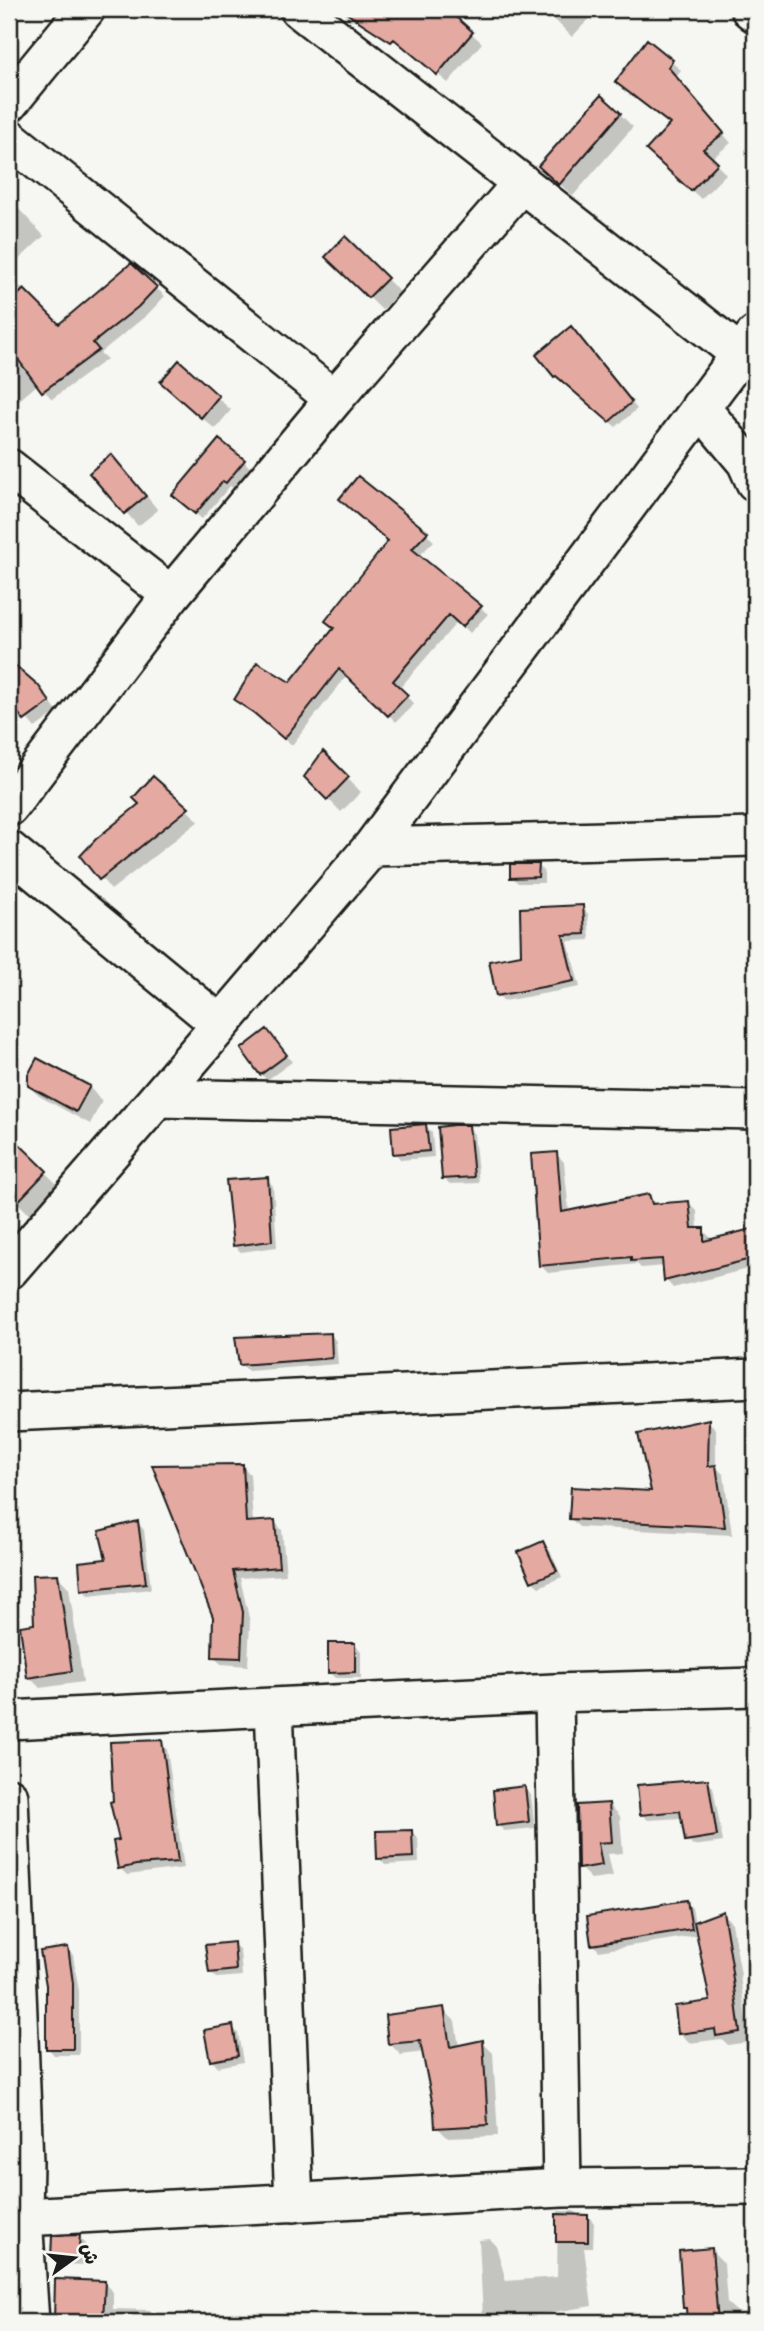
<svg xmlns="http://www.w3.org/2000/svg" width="764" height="2331" font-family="Dekko,'Playpen Sans Arabic',sans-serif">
	<rect width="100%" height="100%" fill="#f6f6f2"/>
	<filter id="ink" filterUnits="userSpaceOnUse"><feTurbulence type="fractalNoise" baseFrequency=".0143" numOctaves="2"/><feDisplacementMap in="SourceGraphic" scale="14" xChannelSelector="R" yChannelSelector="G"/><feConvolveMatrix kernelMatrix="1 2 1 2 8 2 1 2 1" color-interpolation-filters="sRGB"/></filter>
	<g filter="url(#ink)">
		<!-- shadow -->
		<path fill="#0003" d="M 387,9 L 445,9 L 482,43 L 448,83 L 378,24 Z
			M 544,9 L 580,9 L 590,18 L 572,37 Z
			M 647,42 L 681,70 L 676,77 L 731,143 L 711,159 L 726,174 L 701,199 L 657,159 L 671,125 L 626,91 Z
			M 620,114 L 633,127 L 573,196 L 554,179 Z
			M 16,206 L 44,236 L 9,269 L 9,213 Z
			M 345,239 L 400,292 L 382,310 L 328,257 Z
			M 9,276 L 59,326 L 156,288 L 165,296 L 147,315 L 100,353 L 107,359 L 52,399 L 38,384 L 9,409 Z
			M 577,335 L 637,409 L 616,427 L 555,376 Z
			M 179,363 L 231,410 L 215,429 L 175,395 Z
			M 244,461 L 250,468 L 233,488 L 230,486 L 202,519 L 181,502 Z
			M 124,469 L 158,510 L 138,526 L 92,473 Z
			M 359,478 L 434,541 L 418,557 L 488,614 L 470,633 L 458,621 L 399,689 L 414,704 L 396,722 L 348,674 L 292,745 L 236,700 L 291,685 L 336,629 L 390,541 Z
			M 9,662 L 46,696 L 57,712 L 35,728 L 9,697 Z
			M 323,754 L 361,792 L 341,812 L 306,776 Z
			M 153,778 L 199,821 L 111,890 L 83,856 L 142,804 Z
			M 538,865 L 544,872 L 544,883 L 518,883 L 512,877 Z
			M 582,907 L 588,914 L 590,940 L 568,941 L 580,987 L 504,1001 L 498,995 L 523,957 Z
			M 267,1031 L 292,1062 L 267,1080 L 261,1074 Z
			M 38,1060 L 89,1087 L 102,1101 L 90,1124 L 39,1096 L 25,1083 Z
			M 426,1126 L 432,1133 L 434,1157 L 401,1160 L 395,1153 Z
			M 468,1127 L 474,1134 L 479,1183 L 450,1184 L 443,1178 Z
			M 15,1143 L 59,1186 L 30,1215 L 9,1194 L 9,1150 Z
			M 556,1154 L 564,1162 L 569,1213 L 649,1196 L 657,1205 L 689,1203 L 697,1211 L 698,1230 L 703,1230 L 711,1238 L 711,1241 L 755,1230 L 755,1267 L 673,1288 L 666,1280 L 664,1266 L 641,1268 L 637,1264 L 548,1273 L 540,1265 Z
			M 267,1179 L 273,1186 L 277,1247 L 241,1252 L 234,1246 Z
			M 330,1334 L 336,1341 L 338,1364 L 248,1371 L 241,1364 Z
			M 708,1421 L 716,1429 L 716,1467 L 724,1475 L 732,1535 L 579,1527 L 571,1519 L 653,1493 Z
			M 242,1466 L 250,1474 L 253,1523 L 274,1521 L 282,1530 L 286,1575 L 240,1578 L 250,1622 L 248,1666 L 221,1664 L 213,1656 Z
			M 138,1523 L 144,1530 L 151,1589 L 89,1596 L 83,1590 Z
			M 543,1543 L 549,1549 L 562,1577 L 539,1587 L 532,1581 Z
			M 58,1576 L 69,1588 L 83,1682 L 40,1688 L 29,1677 L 36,1626 Z
			M 354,1644 L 361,1651 L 361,1678 L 336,1678 L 330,1672 Z
			M 161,1742 L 167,1749 L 184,1868 L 127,1875 L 120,1868 L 121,1841 Z
			M 707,1781 L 713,1787 L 723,1842 L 693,1846 L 686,1840 L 682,1818 L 648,1820 L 641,1814 Z
			M 525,1788 L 531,1795 L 535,1828 L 504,1831 L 498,1825 Z
			M 609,1804 L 620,1816 L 623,1853 L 608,1854 L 613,1876 L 591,1879 L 580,1868 Z
			M 411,1831 L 418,1838 L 419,1863 L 385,1865 L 379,1858 Z
			M 686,1902 L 692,1908 L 695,1923 L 722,1913 L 732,1923 L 741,1975 L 740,1975 L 749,2042 L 728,2045 L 722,2039 L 689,2043 L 679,2033 L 712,2003 L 698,1935 L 599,1951 L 593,1944 Z
			M 233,1944 L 240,1950 L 242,1976 L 217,1978 L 210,1972 Z
			M 67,1949 L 73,1955 L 79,1991 L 79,2055 L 54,2055 L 48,2048 Z
			M 443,2009 L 455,2021 L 459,2047 L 482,2042 L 493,2053 L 498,2136 L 448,2138 L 437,2127 L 424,2052 L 401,2055 L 390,2044 Z
			M 232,2027 L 238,2033 L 243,2062 L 218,2067 L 211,2060 Z
			M 558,2211 L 574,2211 L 579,2216 L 588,2216 L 594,2223 L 593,2248 L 584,2248 L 592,2306 L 516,2318 L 517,2322 L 445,2322 L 483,2318 L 479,2240 L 490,2239 L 496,2245 L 506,2281 L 557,2277 Z
			M 79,2237 L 85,2243 L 84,2265 L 59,2264 L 53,2257 Z
			M 711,2250 L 724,2263 L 727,2303 L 742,2316 L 743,2322 L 689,2322 L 688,2310 L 685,2307 Z
			M 57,2281 L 104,2283 L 113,2292 L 113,2309 L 150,2310 L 160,2320 L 160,2322 L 56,2322 Z"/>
		<!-- building -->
		<path fill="#e4aaa1" stroke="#1c1c1c" stroke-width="2" d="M 340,9 L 447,9 L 473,32 L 437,75 L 394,39 L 391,42 Z
			M 647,39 L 673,60 L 668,67 L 724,133 L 703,149 L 718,163 L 691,191 L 646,150 L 670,124 L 615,82 Z
			M 601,95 L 621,113 L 559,185 L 538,166 Z
			M 345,236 L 388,278 L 368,298 L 325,257 Z
			M 131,263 L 157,287 L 138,307 L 93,343 L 99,350 L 42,392 L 9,347 L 9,304 L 24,289 L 59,324 Z
			M 571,326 L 632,402 L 609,422 L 556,376 L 554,377 L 536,355 Z
			M 179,360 L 219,396 L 201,418 L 160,382 Z
			M 219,439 L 245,460 L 226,483 L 223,481 L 195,514 L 172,495 Z
			M 111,454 L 146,496 L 124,514 L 89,473 Z
			M 358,476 L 428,532 L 412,549 L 482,606 L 462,627 L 449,615 L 393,681 L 408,695 L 388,716 L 339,669 L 284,739 L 254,713 L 234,700 L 257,662 L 290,682 L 334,628 L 325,621 L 388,541 L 339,499 Z
			M 9,660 L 38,685 L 50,702 L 24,721 L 9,700 Z
			M 323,751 L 349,777 L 327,800 L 304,777 Z
			M 153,776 L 189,808 L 99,880 L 80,856 L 96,839 L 139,804 L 133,798 Z
			M 510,864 L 539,864 L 538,877 L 510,878 Z
			M 583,905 L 585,934 L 563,935 L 574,981 L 496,996 L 489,961 L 521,955 L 520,908 Z
			M 267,1029 L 287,1055 L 260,1075 L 241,1049 Z
			M 37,1058 L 90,1086 L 76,1112 L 28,1086 L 28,1075 Z
			M 426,1124 L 429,1151 L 393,1154 L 391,1127 Z
			M 453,1125 L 469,1125 L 474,1177 L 442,1179 L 438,1127 Z
			M 9,1134 L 47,1171 L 9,1211 Z
			M 557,1152 L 562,1212 L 649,1194 L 652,1204 L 689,1201 L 692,1228 L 704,1228 L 704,1241 L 755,1228 L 755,1258 L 664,1281 L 662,1259 L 631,1261 L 631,1257 L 539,1266 L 531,1154 Z
			M 268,1177 L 272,1241 L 233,1246 L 226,1180 Z
			M 331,1333 L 332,1358 L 239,1365 L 235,1337 Z
			M 709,1419 L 708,1466 L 716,1465 L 725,1527 L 569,1519 L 571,1487 L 651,1491 L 638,1434 Z
			M 243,1464 L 246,1522 L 275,1520 L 279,1567 L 233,1571 L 243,1612 L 241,1658 L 212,1657 L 213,1617 L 152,1465 Z
			M 138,1521 L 146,1583 L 81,1590 L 79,1562 L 106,1559 L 99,1531 Z
			M 543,1541 L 557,1571 L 531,1582 L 518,1552 Z
			M 58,1574 L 72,1671 L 27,1678 L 20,1626 L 34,1624 L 32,1575 Z
			M 328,1643 L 355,1643 L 355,1672 L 328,1673 Z
			M 162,1740 L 178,1862 L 136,1865 L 118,1869 L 113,1841 L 119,1840 L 110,1802 L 113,1801 L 110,1742 Z
			M 708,1779 L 717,1836 L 685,1841 L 680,1811 L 640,1815 L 637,1785 Z
			M 525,1786 L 529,1822 L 496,1826 L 493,1790 Z
			M 609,1803 L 612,1842 L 598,1843 L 602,1865 L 578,1869 L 577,1805 Z
			M 412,1830 L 413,1857 L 377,1859 L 376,1831 Z
			M 687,1900 L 692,1929 L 591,1945 L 587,1916 Z
			M 723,1911 L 732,1965 L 731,1965 L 740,2032 L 716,2036 L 715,2029 L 678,2034 L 675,2006 L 710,2001 L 694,1922 Z
			M 234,1942 L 236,1970 L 209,1973 L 205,1945 Z
			M 68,1947 L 73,1983 L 73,2049 L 46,2049 L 46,1985 L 40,1951 Z
			M 444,2007 L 450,2047 L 483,2040 L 488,2125 L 435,2128 L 434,2111 L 420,2041 L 388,2044 L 385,2015 Z
			M 233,2025 L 238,2056 L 210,2061 L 204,2030 Z
			M 556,2214 L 588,2215 L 588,2242 L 556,2242 Z
			M 80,2235 L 78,2259 L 51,2258 L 52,2236 Z
			M 712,2248 L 718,2322 L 687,2322 L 686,2308 L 683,2308 L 679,2251 Z
			M 55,2279 L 105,2281 L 103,2322 L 54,2322 Z"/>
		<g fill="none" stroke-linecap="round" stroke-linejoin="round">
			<defs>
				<path id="minor" d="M 299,9 L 740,354
					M 750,9 L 755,13
					M 9,103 L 86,9
					M 9,138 L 334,399
					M 700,407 L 746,462 L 755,482
					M 9,468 L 171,595
					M 9,807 L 171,595 L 334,399 L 522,183
					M 372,847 L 755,837
					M 9,850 L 220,1024
					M 158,1098 L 755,1110
					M 9,1270 L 158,1098 L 372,847 L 755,335
					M 9,1412 L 755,1378
					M 554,1693 L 562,2188
					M 274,1707 L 294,2203
					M 9,1720 L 554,1693 L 755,1687
					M 9,1797 L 24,2161 L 23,2217 L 30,2322
					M 23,2217 L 562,2188 L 755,2186"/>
			</defs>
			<!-- minor casing -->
			<use href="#minor" stroke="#1c1c1c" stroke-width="42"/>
			<!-- minor -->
			<use href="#minor" stroke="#f6f6f2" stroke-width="37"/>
		</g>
	</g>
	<!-- margin -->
	<rect width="764" height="2331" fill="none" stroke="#f6f6f2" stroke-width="35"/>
	<rect x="18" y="18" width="729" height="2296" fill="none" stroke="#1c1c1c" stroke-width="2.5" filter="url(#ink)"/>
	<!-- north arrow -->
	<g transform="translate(74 2258) rotate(75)" stroke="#f6f6f2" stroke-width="5" paint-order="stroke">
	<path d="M0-5L12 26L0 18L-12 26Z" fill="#1c1c1c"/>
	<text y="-10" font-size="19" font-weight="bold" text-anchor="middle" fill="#1c1c1c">ش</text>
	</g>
</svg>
